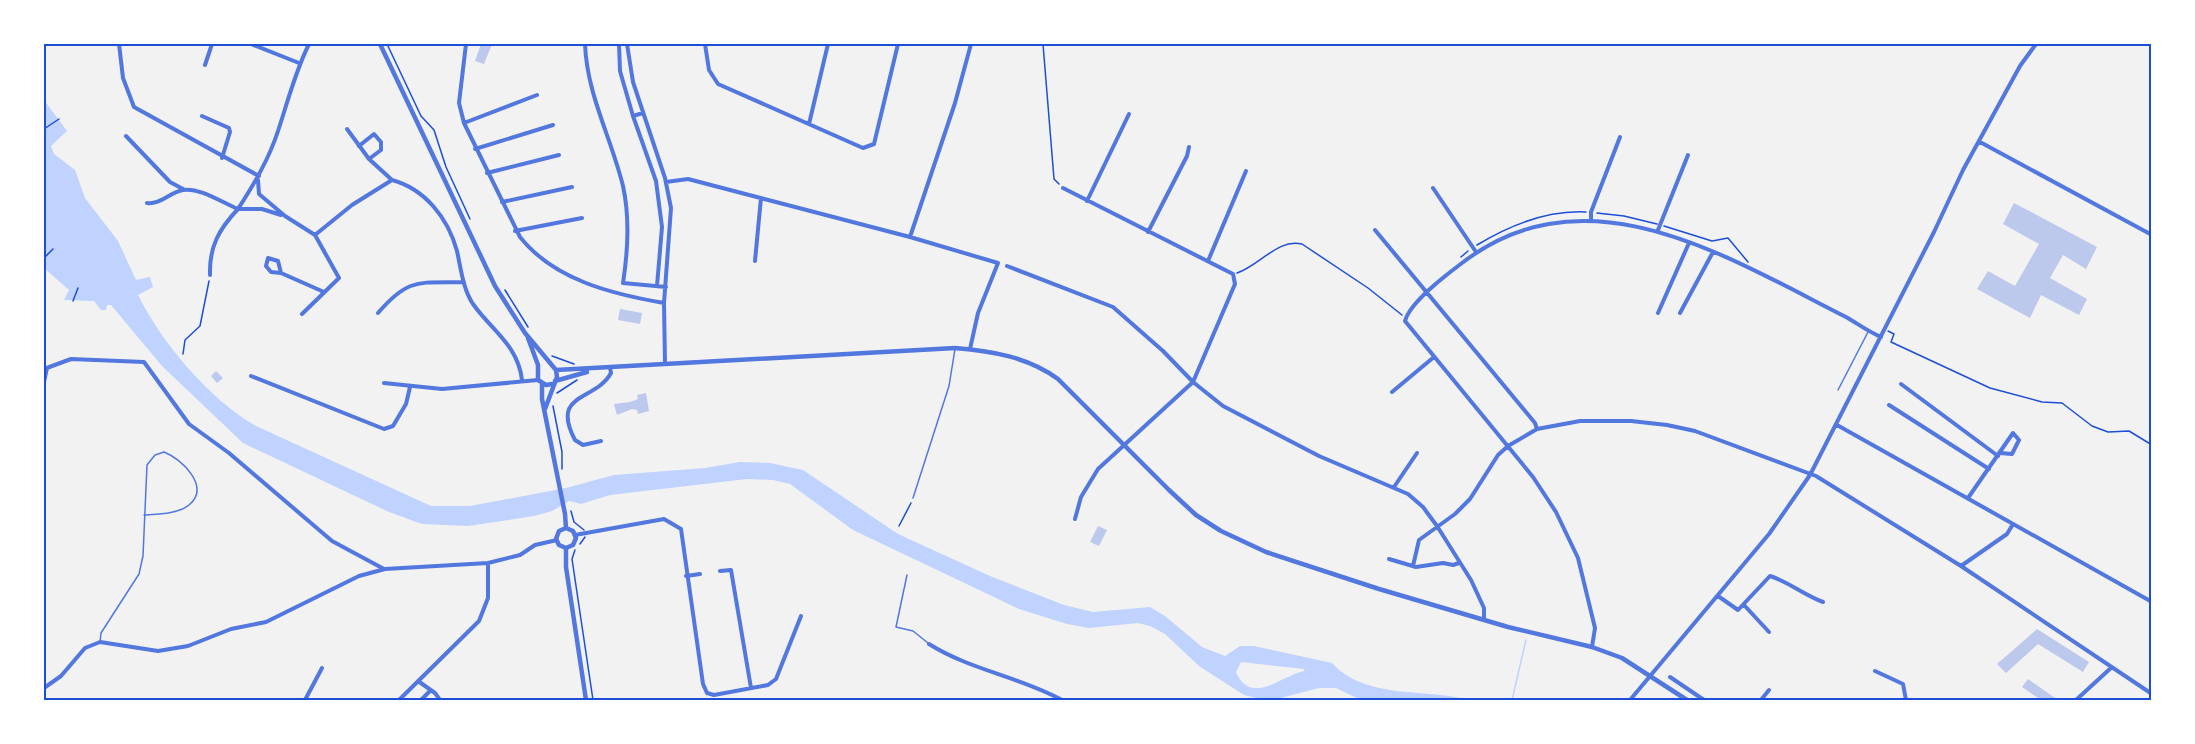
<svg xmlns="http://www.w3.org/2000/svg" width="2195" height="744" font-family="'PT Sans Narrow',sans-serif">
	<rect width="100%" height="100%" fill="#f2f2f2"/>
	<!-- water -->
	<path fill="#bfd3fe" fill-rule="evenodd" d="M 44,100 L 67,131 L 51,146 L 54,154 L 75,170 L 85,198 L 118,241 L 136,280 L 150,277 L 153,287 L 138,295 C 161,342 210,400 256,426 L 431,506 L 470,506 L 566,488 L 614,475 L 705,468 L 740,462 L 770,463 L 803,470 L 898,534 L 990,576 L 1064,605 L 1093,612 L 1150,607 L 1165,616 L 1202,647 L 1225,656 L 1240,646 L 1254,646 L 1332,663 C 1366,700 1425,688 1469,700 L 1361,700 L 1336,688 L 1319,688 L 1277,699 L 1260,699 L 1244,695 L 1199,666 L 1165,634 L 1150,626 L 1138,623 L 1089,628 L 1067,624 L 1019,609 L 853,530 L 790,484 L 773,480 L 747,479 L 610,495 L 581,504 L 569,501 L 552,511 L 534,516 L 468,526 L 422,524 L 389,512 L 243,443 L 162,366 L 111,305 L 107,305 L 106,310 L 101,310 L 94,301 L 64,300 L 69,290 L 44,268 ZM 1241,662 L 1304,669 L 1304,671 C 1282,675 1251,707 1236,672 Z"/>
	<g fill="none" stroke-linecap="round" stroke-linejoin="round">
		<!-- stream -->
		<path stroke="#bfd3fe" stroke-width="1.5" d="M 1512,700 L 1526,640"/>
	</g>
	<!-- building -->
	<path fill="#bdc9ec" d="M 481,44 L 492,44 L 484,64 L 475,61 Z
		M 2014,203 L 2097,247 L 2086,269 L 2063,255 L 2050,278 L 2087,299 L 2079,315 L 2041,295 L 2030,318 L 1977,289 L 1988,271 L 2015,286 L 2039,244 L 2003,224 Z
		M 620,309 L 642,313 L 640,324 L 618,320 Z
		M 216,371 L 223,378 L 217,383 L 211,376 Z
		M 646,393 L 649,411 L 638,414 L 637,410 L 632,409 L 617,415 L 614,404 L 630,402 L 638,399 L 637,395 Z
		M 1098,526 L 1107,530 L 1099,546 L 1090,542 Z
		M 2037,629 L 2089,662 L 2083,672 L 2038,644 L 2006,673 L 1997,664 Z
		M 2028,679 L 2058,700 L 2041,700 L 2022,687 Z"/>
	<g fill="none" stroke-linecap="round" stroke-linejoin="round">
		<!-- path -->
		<path stroke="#1d4ed8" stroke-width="1.5" d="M 387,44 L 421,116 L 434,130 L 446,167 L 470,219
			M 1043,44 L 1054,179 L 1059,184
			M 44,129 L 59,119
			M 1597,213 L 1624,216 L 1657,224
			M 1664,226 L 1712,241 L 1728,238 L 1748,262
			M 1477,245 C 1510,225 1547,210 1586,212
			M 1461,257 L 1468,251
			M 44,258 L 53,249
			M 1237,273 C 1259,266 1278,238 1302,244 L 1368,288 L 1402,315
			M 505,290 L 528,327
			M 73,301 L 78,288
			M 1888,331 L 1894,334 L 1891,342 L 1990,388 L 2042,402 L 2062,403 L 2092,426 L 2108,432 L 2129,431 L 2152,445
			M 183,354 L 185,340 L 200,326 L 209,281
			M 552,356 L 574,364
			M 557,393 L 577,380
			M 553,406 L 562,452 L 562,469
			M 571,511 L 574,522 L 584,530
			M 899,526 L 911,503
			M 580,544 L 585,537
			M 575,550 L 572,559 L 593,700"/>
		<!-- service -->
		<path stroke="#5277de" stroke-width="1.5" d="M 1838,390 L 1868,332
			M 913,498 L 949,386 L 955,349
			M 907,575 L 896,627 L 913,631 L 928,643
			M 100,642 L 101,633 L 139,574 L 143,556 L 147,465 L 155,455 L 164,452 C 182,459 211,487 189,505 C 178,514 158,514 144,515"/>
		<!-- minor -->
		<path stroke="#5277de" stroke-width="4" d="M 119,44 L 123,78 L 134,107 L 259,176
			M 251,44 L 299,63
			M 466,44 L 459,103 L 464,123 L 520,237 C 554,280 612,294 664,303
			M 585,44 C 587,95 611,137 623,186 C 630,218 628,251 623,283 L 666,287
			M 619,44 L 620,71 L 633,116 L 643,113
			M 627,44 L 633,82 L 665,178 L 671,208 L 664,303 L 665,364
			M 705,44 L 709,70 L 718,84 L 863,148 L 874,144 L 898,44
			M 205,65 L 212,44
			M 202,116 L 229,128 L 230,132 L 222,158
			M 633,116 L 656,181 L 662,227 L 657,286
			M 464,123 L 537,95
			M 809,124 L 828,44
			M 347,129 L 369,159 L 392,180
			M 126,136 L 170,182 L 183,189
			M 1980,142 L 2152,235
			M 359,146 L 374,134 L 381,142 L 381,150 L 369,159
			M 475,149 L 553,125
			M 487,173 L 559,155
			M 258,180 L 259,194 L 285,216 L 315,235 L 339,278 L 302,314
			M 666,182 L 688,179 L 910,237 L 998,263 L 978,313 L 970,349
			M 1063,188 L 1233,274 L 1235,284 L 1193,382 L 1098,469 L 1081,497 L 1075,519
			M 1433,188 L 1476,252
			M 1087,201 L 1129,114
			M 502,202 L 572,187
			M 147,203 C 160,205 170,192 183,190 C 199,187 223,203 238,209 C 254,184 269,159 278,131 C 288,101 295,72 309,44
			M 1591,220 L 1591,212 L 1620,137
			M 1375,230 L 1535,423 L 1537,429
			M 1658,230 L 1688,155
			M 515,231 L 582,218
			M 1148,232 L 1187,156 L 1189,147
			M 315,235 L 352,205 L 392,180 C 425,189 448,218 457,251 C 461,269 463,289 473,304 C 492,331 518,345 522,380
			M 910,237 L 955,103 L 971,44
			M 755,261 L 761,198
			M 1208,261 L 1246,171
			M 1007,266 L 1113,307 L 1163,351 L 1193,382 L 1223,406 L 1319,456 L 1408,494 L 1423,507 L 1437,526 L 1471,580 L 1484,608 L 1484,620
			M 281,273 L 271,272 L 266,266 L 268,258 L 278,261 L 281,273 L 324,292
			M 210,275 C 209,247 219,229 238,209 L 262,209 L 281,215
			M 378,313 C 409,277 419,283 464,282
			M 1658,313 L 1689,243
			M 1680,313 L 1713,252
			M 44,369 L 71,359 L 144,362 L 189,424 L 229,453 L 332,541 L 384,569
			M 251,376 L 384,429 L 393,426 L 406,404 L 410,387
			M 44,382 L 47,368
			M 384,383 L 442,389 L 538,380
			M 1901,384 L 1998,456
			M 1392,392 L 1434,357
			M 1889,405 L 1989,469
			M 1837,425 L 2152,602
			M 601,441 L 583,445 L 575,440 C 550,392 595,402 611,373 L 610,367
			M 1394,487 L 1417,453
			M 1968,498 L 2013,433 L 2019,440 L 2012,454 L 2000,453
			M 575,535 L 664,519 L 681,529 L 703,684 L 707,693 L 714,695 L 768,685 L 776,679 L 801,616
			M 1389,559 L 1416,567 L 1443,563 L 1453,565 L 1459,563
			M 1413,566 L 1419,540 L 1455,514 L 1470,499 L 1498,455 L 1508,446 L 1537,429 L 1580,421 L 1631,421 L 1667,425 L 1695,431 L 1816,476 L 1961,566 L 2152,694
			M 1961,566 L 2007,534 L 2013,524
			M 720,571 L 731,570 L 751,688
			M 686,576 L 700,574
			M 1718,596 L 1738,610 L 1770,576 C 1789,582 1804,595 1823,602
			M 1744,605 L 1769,632
			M 929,644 C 970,670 1021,677 1062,700
			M 1592,647 L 1595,628 L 1578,558 L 1556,512 L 1533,477 L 1405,321 C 1410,302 1446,275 1462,263 C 1587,167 1727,257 1846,317 C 1858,324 1869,332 1881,337
			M 1875,671 L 1903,684 L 1906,700
			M 1670,677 L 1704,700
			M 418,681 L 435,693 L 440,700
			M 44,688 L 61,676 L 85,648 L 100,642 L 158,651 L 188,646 L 231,629 L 266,622 L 359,576 L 385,569 L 488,563 L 520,555 L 535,545 L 557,540
			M 305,700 L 322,668
			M 399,700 L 479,621 L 488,598 L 488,563
			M 421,700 L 431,690
			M 1630,700 L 1769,534 L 1810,475 L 1934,232 L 1963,170 L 2020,66 L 2036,44
			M 1761,700 L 1769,690
			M 1946,700 L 1957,700
			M 2076,700 L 2112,667"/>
		<!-- tertiary -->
		<path stroke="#5277de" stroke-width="4.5" d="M 380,44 L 495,286 L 525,333 L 556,370 L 557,377 L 545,409
			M 528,338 L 538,365 L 538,380 L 546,385 L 552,384
			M 556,370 L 955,348 C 992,351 1028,357 1058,379 L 1169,490 L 1196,515 L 1221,531 L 1266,552 L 1379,589 L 1508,627 L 1592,647 L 1622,658 L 1687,700
			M 555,381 L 587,372
			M 542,384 L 542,399 L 565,514 L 566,528
			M 566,528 L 573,531 L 576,538 L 573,545 L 566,548
			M 566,528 L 559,531 L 556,539 L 559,545 L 566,548
			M 566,548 L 566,567 L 586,700"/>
	</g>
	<!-- border -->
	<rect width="2195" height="744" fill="none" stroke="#ffffff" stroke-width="90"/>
	<rect x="45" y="45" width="2105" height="654" fill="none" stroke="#1d4ed8" stroke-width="2"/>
</svg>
